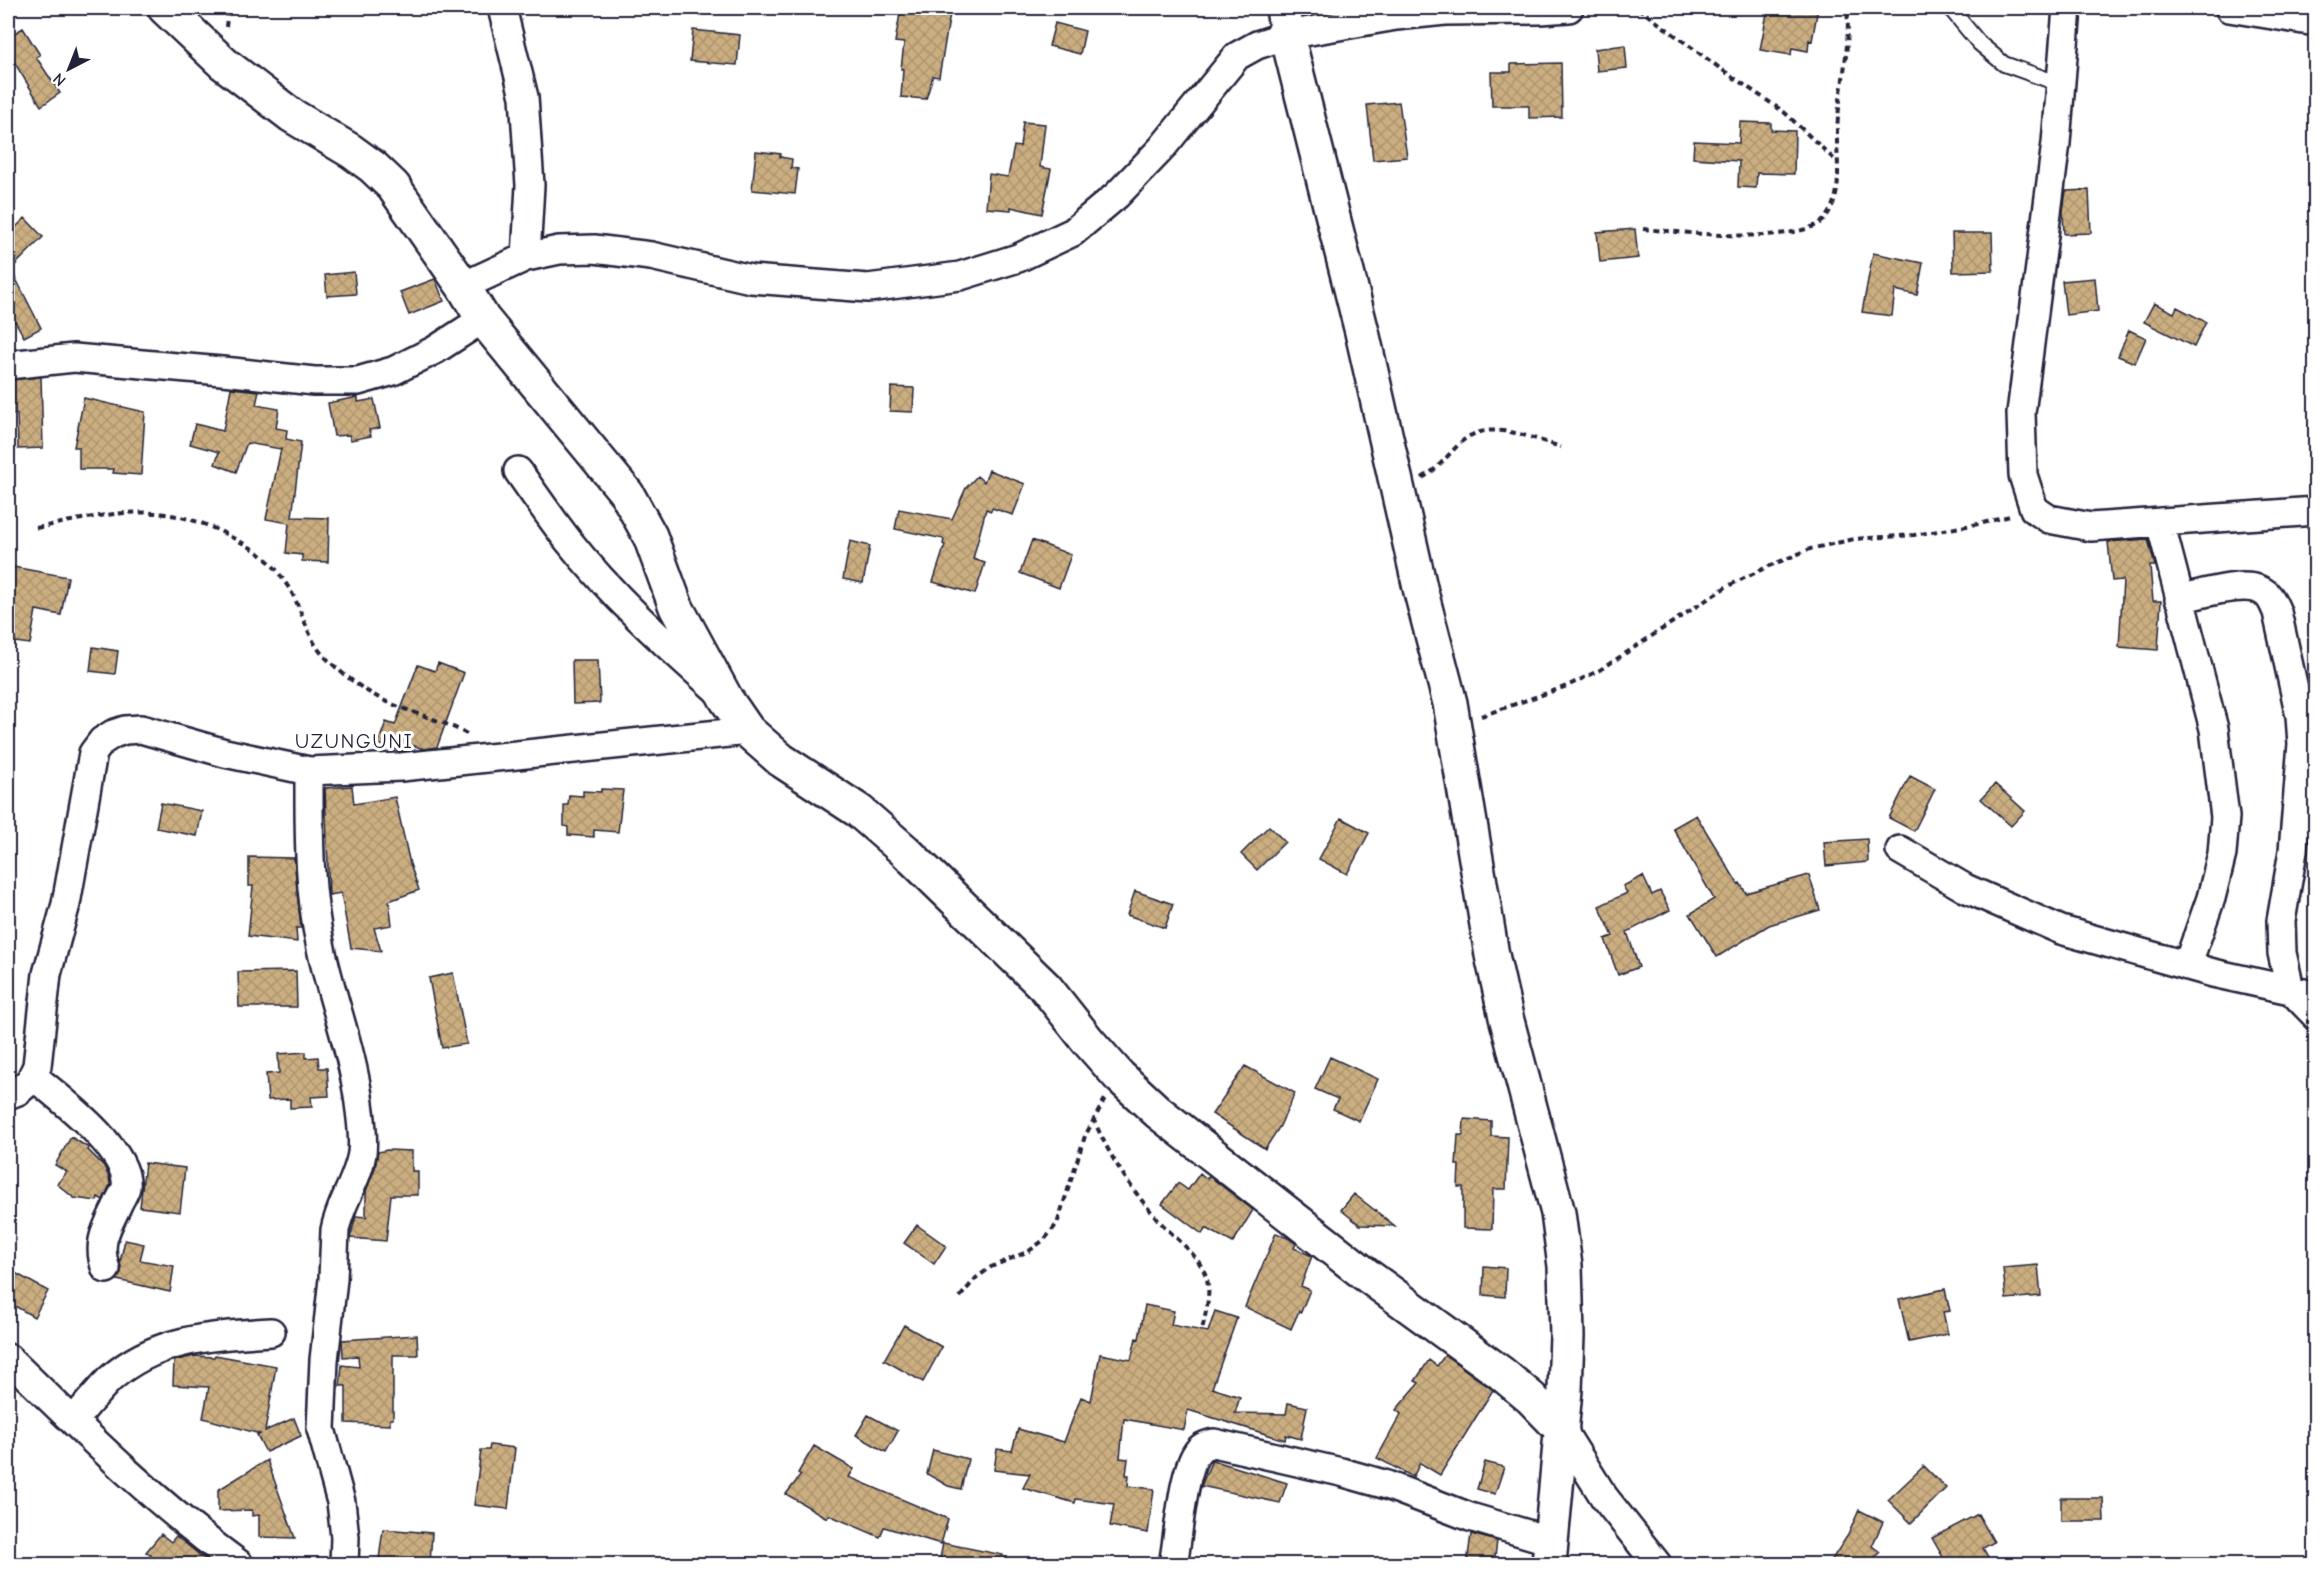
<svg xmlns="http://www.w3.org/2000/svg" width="2323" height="1572" font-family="'Comic Neue',sans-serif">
	<defs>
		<pattern id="building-cross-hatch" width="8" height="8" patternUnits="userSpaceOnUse" patternTransform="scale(1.5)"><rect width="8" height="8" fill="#cbae80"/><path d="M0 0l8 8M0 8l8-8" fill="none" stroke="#ae9570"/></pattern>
	</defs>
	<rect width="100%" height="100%" fill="#fff"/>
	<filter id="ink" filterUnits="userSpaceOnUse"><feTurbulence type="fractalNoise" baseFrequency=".0167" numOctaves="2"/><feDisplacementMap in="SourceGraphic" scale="12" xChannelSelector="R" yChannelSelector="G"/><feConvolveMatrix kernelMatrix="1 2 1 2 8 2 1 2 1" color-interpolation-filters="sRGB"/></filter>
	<g filter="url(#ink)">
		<!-- building -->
		<path fill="url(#building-cross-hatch)" stroke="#22223b" stroke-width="1.5" d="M 901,8 L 951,8 L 939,77 L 933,76 L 926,99 L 901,97 L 903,69 L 901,69 L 904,43 L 895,42 Z
			M 1768,8 L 1818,8 L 1812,41 L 1809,40 L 1808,51 L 1792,48 L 1791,55 L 1760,50 Z
			M 1055,23 L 1085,31 L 1080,54 L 1049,46 Z
			M 23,28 L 40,55 L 36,57 L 60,93 L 41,106 L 8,52 L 8,37 Z
			M 693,30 L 740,35 L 737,65 L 690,61 Z
			M 1625,45 L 1627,68 L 1597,71 L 1595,49 Z
			M 1561,63 L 1562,117 L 1529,118 L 1529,106 L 1492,106 L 1491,72 L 1511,72 L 1511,64 Z
			M 1399,102 L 1407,157 L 1373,160 L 1367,105 Z
			M 1023,122 L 1045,124 L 1040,167 L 1051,169 L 1042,214 L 1011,207 L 1011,210 L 986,208 L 989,174 L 1008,177 L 1014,146 L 1020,147 Z
			M 1740,122 L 1771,123 L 1771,130 L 1795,131 L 1794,174 L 1757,173 L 1756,188 L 1738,187 L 1739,161 L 1693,158 L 1694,141 L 1739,143 Z
			M 756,151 L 781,154 L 780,157 L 792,159 L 791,168 L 798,169 L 795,194 L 752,190 Z
			M 2089,190 L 2091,233 L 2064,234 L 2063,211 L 2066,191 Z
			M 25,218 L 43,237 L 11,269 L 41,328 L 24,337 L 15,321 L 8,325 L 8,235 Z
			M 1635,229 L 1638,258 L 1600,262 L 1597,232 Z
			M 1952,233 L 1992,233 L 1993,271 L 1953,272 Z
			M 1873,253 L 1923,263 L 1917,295 L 1895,290 L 1892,316 L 1862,312 Z
			M 354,272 L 356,294 L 327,296 L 325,275 Z
			M 2095,278 L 2098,311 L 2066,315 L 2062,281 Z
			M 435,279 L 444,301 L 409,315 L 400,292 Z
			M 2154,303 L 2174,313 L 2177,307 L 2206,322 L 2194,347 L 2144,322 Z
			M 2129,330 L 2146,338 L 2135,363 L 2118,356 Z
			M 41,377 L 43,448 L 18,449 L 17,414 L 8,415 L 8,380 Z
			M 891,387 L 914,388 L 913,412 L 890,411 Z
			M 231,388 L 259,391 L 256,405 L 279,409 L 276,428 L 287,430 L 286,439 L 301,442 L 292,517 L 329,518 L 328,562 L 302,561 L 302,555 L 286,553 L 289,523 L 266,519 L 281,449 L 247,443 L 236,472 L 215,464 L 219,452 L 190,444 L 195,424 L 223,431 Z
			M 358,397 L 358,402 L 374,399 L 380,428 L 369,430 L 371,436 L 351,440 L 349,435 L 334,436 L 328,403 Z
			M 84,398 L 145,412 L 141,475 L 113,473 L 114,469 L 79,469 L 79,447 L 74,447 Z
			M 989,470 L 1025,484 L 1013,515 L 992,508 L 991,511 L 986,509 L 973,559 L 985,563 L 975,594 L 933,582 L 945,545 L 943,544 L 944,539 L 895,529 L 899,509 L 952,519 L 966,488 L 977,476 L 984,482 Z
			M 2148,539 L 2155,566 L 2150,566 L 2153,601 L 2161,601 L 2158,650 L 2119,647 L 2123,580 L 2112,581 L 2108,542 Z
			M 1032,540 L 1071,555 L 1059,588 L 1020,573 Z
			M 850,541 L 870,546 L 863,583 L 843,579 Z
			M 8,566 L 68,577 L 61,615 L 36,610 L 30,644 L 8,641 L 12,617 L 8,617 Z
			M 93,647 L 118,651 L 115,674 L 90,671 Z
			M 572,660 L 598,660 L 600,703 L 573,704 Z
			M 438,663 L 464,673 L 437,747 L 424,749 L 411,745 L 409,750 L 399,751 L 378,744 L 386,722 L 395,725 L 418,665 L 435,671 Z
			M 1910,776 L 1935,789 L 1914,831 L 1889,818 Z
			M 1995,784 L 2025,811 L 2011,826 L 1981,799 Z
			M 352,786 L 354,804 L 395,797 L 410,864 L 419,890 L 389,901 L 392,925 L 374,928 L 381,951 L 351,948 L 341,893 L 329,895 L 325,788 Z
			M 601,789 L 623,790 L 618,832 L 594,830 L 594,837 L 568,835 L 568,827 L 564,826 L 564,805 L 568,805 L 569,795 L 583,796 L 583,791 L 601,792 Z
			M 161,803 L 202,811 L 197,836 L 156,828 Z
			M 1696,815 L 1738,884 L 1740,883 L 1746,893 L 1809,875 L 1820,910 L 1769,925 L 1717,957 L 1690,914 L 1714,899 L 1673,828 Z
			M 1341,818 L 1369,833 L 1347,874 L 1319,859 Z
			M 1269,826 L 1285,842 L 1257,870 L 1241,854 Z
			M 1867,839 L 1868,862 L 1826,866 L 1824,842 Z
			M 249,857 L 294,858 L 301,928 L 296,928 L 297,942 L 248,936 L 253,886 L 249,886 Z
			M 1643,876 L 1652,895 L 1660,891 L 1670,910 L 1627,932 L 1639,967 L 1618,975 L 1605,939 L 1613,936 L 1599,906 L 1627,893 L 1623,886 Z
			M 1135,891 L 1173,904 L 1165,928 L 1127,915 Z
			M 296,971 L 297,1007 L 239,1007 L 238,972 Z
			M 453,973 L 467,1044 L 442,1048 L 429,978 Z
			M 306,1052 L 306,1058 L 318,1057 L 319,1068 L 327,1068 L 329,1096 L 311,1097 L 312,1107 L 290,1108 L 290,1099 L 268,1100 L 266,1074 L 279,1073 L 278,1054 Z
			M 1330,1057 L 1378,1079 L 1359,1121 L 1333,1109 L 1338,1099 L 1315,1089 Z
			M 1245,1066 L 1295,1093 L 1280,1126 L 1265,1149 L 1212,1114 Z
			M 1464,1119 L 1491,1121 L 1491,1136 L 1508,1137 L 1506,1189 L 1493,1189 L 1492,1229 L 1463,1228 L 1463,1187 L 1458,1187 L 1459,1165 L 1456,1165 L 1458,1135 L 1463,1135 Z
			M 71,1137 L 89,1148 L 88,1150 L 104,1166 L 109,1177 L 110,1185 L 103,1200 L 98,1197 L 97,1201 L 74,1198 L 57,1184 L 67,1172 L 55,1165 Z
			M 387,1150 L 412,1151 L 412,1171 L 418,1171 L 418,1195 L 391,1195 L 386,1241 L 350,1238 L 356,1216 L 366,1217 L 366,1191 L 375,1168 L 378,1152 Z
			M 145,1163 L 185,1168 L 180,1212 L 140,1207 Z
			M 1200,1173 L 1207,1179 L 1209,1176 L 1253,1210 L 1233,1243 L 1206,1228 L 1202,1234 L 1162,1204 L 1178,1183 L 1188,1190 Z
			M 1354,1194 L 1395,1226 L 1360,1225 L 1341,1210 Z
			M 917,1225 L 946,1246 L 934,1264 L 904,1243 Z
			M 1276,1233 L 1288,1238 L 1296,1244 L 1294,1248 L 1312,1256 L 1301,1286 L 1310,1290 L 1301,1312 L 1299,1311 L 1291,1329 L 1245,1307 Z
			M 125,1240 L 144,1244 L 140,1260 L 174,1266 L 170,1292 L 117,1280 L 121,1272 L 120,1262 Z
			M 2038,1265 L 2041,1296 L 2006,1299 L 2003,1268 Z
			M 1484,1266 L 1506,1268 L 1505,1297 L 1483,1295 Z
			M 8,1269 L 48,1291 L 34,1317 L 8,1302 Z
			M 1945,1289 L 1950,1311 L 1943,1312 L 1948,1334 L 1909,1342 L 1899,1299 Z
			M 1145,1305 L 1174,1311 L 1171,1325 L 1208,1332 L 1215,1311 L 1237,1318 L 1212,1388 L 1240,1397 L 1235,1413 L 1286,1414 L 1288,1403 L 1307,1407 L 1301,1439 L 1286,1435 L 1285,1440 L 1188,1410 L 1184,1430 L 1124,1419 L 1120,1458 L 1128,1459 L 1126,1475 L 1129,1475 L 1128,1486 L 1154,1489 L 1148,1533 L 1110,1526 L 1114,1504 L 1076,1499 L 1075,1503 L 1023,1488 L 1030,1474 L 994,1470 L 997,1449 L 1012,1451 L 1018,1429 L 1064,1442 L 1081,1397 L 1091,1401 L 1100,1354 L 1131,1360 L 1136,1338 L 1139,1339 Z
			M 904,1325 L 942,1347 L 923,1382 L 884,1360 Z
			M 417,1335 L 418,1355 L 393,1355 L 393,1419 L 390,1419 L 390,1425 L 346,1423 L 346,1386 L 340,1386 L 342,1365 L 359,1367 L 358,1356 L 343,1357 L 342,1340 Z
			M 215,1355 L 276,1366 L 265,1431 L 294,1418 L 301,1436 L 266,1452 L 257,1435 L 260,1434 L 203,1418 L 209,1387 L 173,1385 L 174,1361 L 194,1356 L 214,1357 Z
			M 1445,1355 L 1493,1390 L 1440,1475 L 1420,1463 L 1413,1477 L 1377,1458 L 1401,1414 L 1396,1410 L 1419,1383 L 1415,1381 L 1429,1360 L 1437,1366 Z
			M 868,1415 L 898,1431 L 886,1452 L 856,1435 Z
			M 490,1445 L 515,1448 L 508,1509 L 474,1505 L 481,1450 L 489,1450 Z
			M 814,1446 L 854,1469 L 849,1477 L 948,1519 L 941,1544 L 884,1527 L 880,1537 L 829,1515 L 827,1518 L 786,1494 L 801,1475 L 798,1473 Z
			M 933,1450 L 968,1459 L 961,1489 L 948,1486 L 927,1474 Z
			M 267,1460 L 295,1538 L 259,1537 L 259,1515 L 252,1516 L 252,1510 L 218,1511 L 218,1490 Z
			M 1212,1460 L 1287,1483 L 1280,1503 L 1201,1486 Z
			M 1485,1462 L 1504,1467 L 1495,1494 L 1477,1489 Z
			M 1924,1466 L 1946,1488 L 1911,1523 L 1888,1500 Z
			M 2061,1498 L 2103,1498 L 2104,1521 L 2061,1521 Z
			M 1859,1510 L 1883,1522 L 1872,1546 L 1880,1552 L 1867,1564 L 1829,1564 L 1848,1535 Z
			M 1978,1514 L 1994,1542 L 1983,1548 L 1992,1564 L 1947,1564 L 1932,1538 Z
			M 383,1529 L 432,1533 L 430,1564 L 398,1564 L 398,1560 L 379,1559 Z
			M 161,1534 L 171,1542 L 176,1536 L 211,1564 L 144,1564 L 151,1555 L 146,1552 Z
			M 1471,1534 L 1497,1541 L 1494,1564 L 1467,1564 Z
			M 943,1543 L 1003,1555 L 1002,1564 L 939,1564 Z"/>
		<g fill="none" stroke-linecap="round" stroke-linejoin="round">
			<defs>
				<path id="lane" d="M 1950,8 L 1979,43 L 2004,64 L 2060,84"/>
				<path id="street" d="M 502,8 L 524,97 L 530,185 L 526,257
					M 2067,8 L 2056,143 L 2021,413 L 2023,475 L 2034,509 L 2049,519 L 2091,527 L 2316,511
					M 2229,8 L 2316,22
					M 463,286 L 526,257 L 559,250 L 594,249 L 651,256 L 751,279 L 868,288 L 960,276 L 1018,258 L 1073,232 L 1117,195 L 1161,149 L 1237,56 L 1257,45 L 1287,35 L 1396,16 L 1445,11 L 1540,10 L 1569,8
					M 8,365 L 74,358 L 233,372 L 314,381 L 358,381 L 393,371 L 435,350 L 483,319
					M 518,471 C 534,494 550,517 567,539 C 611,595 664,643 717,690
					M 2160,522 L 2214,729 L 2225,817 L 2222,854 L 2211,898 L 2187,966
					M 2179,599 C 2198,595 2242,581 2260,590 C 2270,594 2273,603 2277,612 L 2300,716 L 2302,744 L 2293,851 L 2281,921 L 2282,953 L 2290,989 L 2316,1016
					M 309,771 C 309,830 308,890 321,948 C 332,1000 352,1049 359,1103 C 361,1119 364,1136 362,1153 C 358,1180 340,1203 335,1230 L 333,1279 L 324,1360 L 321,1429 L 341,1502 L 345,1537 L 344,1564
					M 1900,850 L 1965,888 L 2061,930 L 2213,973 L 2304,993
					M 33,1076 C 58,1097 131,1151 126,1187 C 125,1192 120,1199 118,1204 C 107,1228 96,1243 106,1269
					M 8,1095 L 18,1091 L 30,1081 L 37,1066 L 47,974 L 66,904 L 93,753 L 102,741 L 113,734 L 125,730 L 141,729 L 225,753 L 309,771 L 401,767 L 748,731
					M 8,1358 C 82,1430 155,1503 239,1564
					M 73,1421 C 85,1407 97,1392 110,1379 C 155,1338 213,1336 271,1332
					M 1562,1430 L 1604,1497 L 1657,1564
					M 1173,1564 C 1179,1538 1182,1464 1201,1448 C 1205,1445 1209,1444 1214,1443 L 1341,1472 L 1387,1485 L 1470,1517 L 1551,1541"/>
				<path id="secondary" d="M 165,8 L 223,63 L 291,115 L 351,151 L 373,167 L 393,186 L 463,286 L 483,319 L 627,494 L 650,536 L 676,607 L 726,699 L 748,731 L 781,760 L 859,811 L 905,851 L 1046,988 L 1088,1041 L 1119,1076 L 1158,1112 L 1365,1274 L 1501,1373 L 1531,1398 L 1562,1430
					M 1283,8 L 1287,35 L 1362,332 L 1421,592 L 1450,703 L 1492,955 L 1506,1017 L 1558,1213 L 1565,1266 L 1567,1336 L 1565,1390 L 1549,1564"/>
			</defs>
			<!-- lane casing -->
			<use href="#lane" stroke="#22223b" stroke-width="18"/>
			<!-- street casing -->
			<use href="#street" stroke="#22223b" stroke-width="32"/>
			<!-- secondary casing -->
			<use href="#secondary" stroke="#22223b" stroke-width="38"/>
			<!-- path -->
			<path stroke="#22223b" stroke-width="4" stroke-dasharray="6 4.5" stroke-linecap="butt" d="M 1638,8 L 1721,69 L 1784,112 L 1836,161
				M 226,27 L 228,8
				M 1643,229 C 1682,232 1794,246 1824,220 C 1827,216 1831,209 1833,204 C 1842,185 1836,152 1837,131 C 1839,90 1851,49 1847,8
				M 1422,478 C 1438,469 1447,456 1460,443 C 1487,417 1530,438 1561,447
				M 36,528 C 113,513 163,498 235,539 C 251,547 268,558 278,572 C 284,581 291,590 295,599 C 304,618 310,642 324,656 C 341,673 361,689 383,700 C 410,713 440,719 467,734
				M 1481,716 L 1567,686 L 1600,670 L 1726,587 L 1769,566 L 1810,549 L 1854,539 L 1914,535 L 1979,524 L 2010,516
				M 1093,1118 C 1110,1158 1132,1191 1161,1223 C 1176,1239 1198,1254 1206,1276 C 1212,1294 1205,1313 1202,1331
				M 960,1297 L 976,1278 L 991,1267 L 1029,1251 L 1044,1240 L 1057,1224 L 1085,1136 L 1105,1099"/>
			<!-- lane -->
			<use href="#lane" stroke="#fff" stroke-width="14"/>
			<!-- street -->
			<use href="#street" stroke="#fff" stroke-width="27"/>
			<!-- secondary -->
			<use href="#secondary" stroke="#fff" stroke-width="33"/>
		</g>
	</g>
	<g text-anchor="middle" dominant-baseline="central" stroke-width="6" stroke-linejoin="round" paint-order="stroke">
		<!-- quarter labels -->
		<g font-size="21" letter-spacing="1.5" fill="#22223b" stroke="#fff">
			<text x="354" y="741">UZUNGUNI</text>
		</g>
	</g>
	<!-- margin -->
	<rect width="2323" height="1572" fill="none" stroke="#fff" stroke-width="30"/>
	<rect x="15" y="15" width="2293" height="1542" fill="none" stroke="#22223b" stroke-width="2" filter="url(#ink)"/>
	<!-- north arrow -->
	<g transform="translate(69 69) rotate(222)" stroke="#ffffff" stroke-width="4.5" paint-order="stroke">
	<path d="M0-4.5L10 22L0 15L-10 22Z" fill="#22223b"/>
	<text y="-9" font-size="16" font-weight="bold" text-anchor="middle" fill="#22223b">N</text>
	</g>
</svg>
